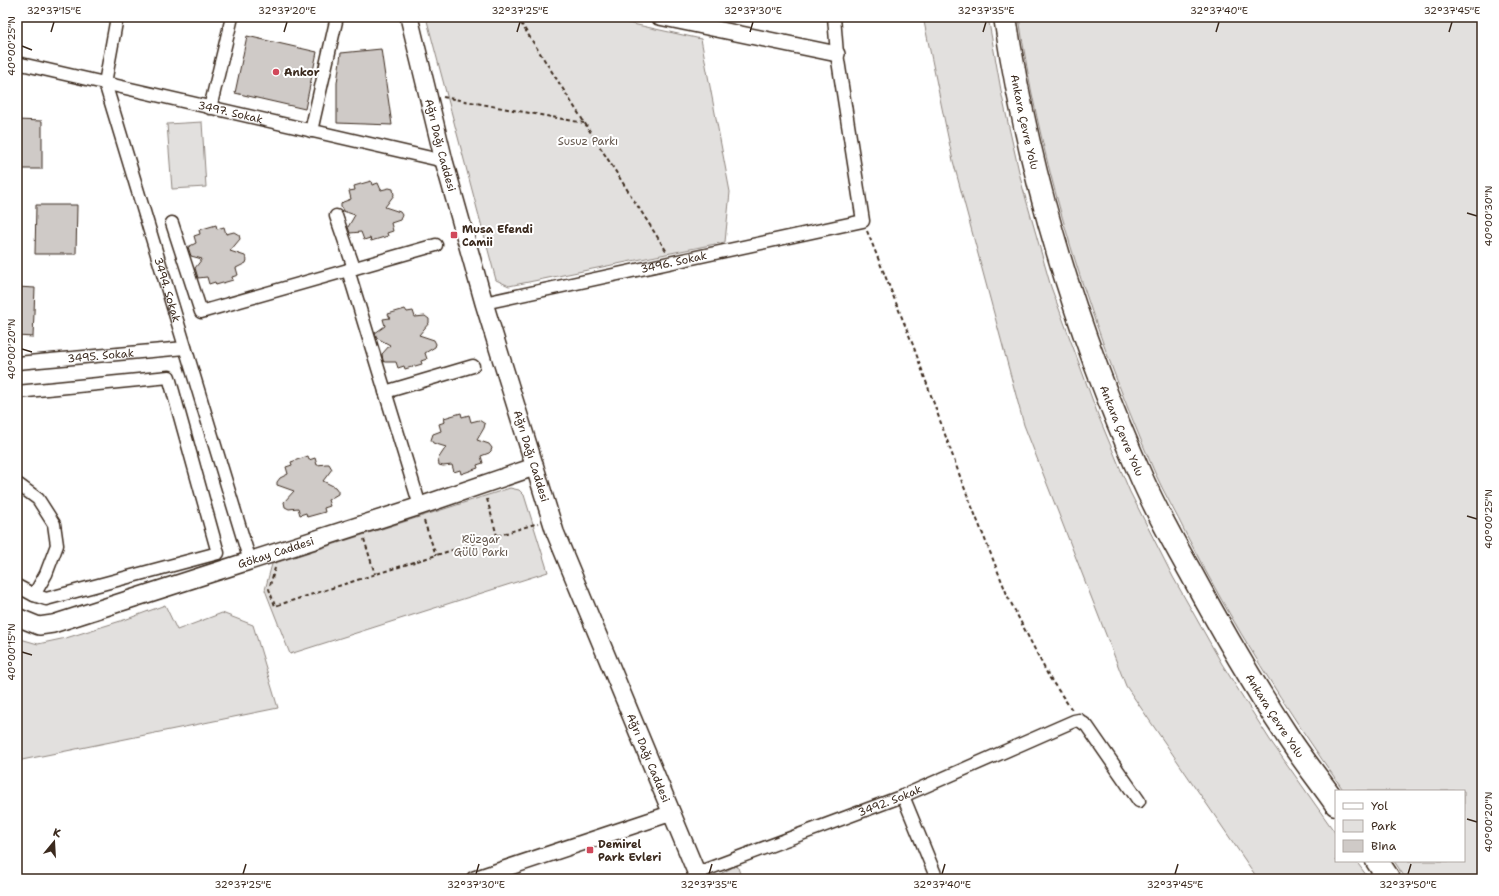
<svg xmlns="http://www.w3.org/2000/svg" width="1499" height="896" font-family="'Shantell Sans',sans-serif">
	<rect width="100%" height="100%" fill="#fff"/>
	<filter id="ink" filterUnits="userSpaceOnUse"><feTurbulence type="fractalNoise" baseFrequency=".025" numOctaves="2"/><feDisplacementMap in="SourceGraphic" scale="8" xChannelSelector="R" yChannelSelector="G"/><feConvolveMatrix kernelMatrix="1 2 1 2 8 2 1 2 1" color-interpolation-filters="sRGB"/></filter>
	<g filter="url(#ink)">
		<!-- green -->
		<path fill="#e2e0de" stroke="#8e857e" d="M 426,17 L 601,17 L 701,39 L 730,192 L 725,242 L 509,286 L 496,280 Z
			M 923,17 L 988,17 L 1002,96 L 1022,185 L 1051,287 L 1098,415 L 1130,492 L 1173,577 L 1222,664 L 1270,740 L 1336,834 L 1336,861 L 1356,861 L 1369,879 L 1258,879 L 1126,686 L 1024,425 L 953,161 Z
			M 1019,17 L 1482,17 L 1482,879 L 1406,879 L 1394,861 L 1464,861 L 1464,791 L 1344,791 C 1286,709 1232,624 1186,534 C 1176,513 1164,493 1155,473 C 1118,388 1086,302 1061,213 C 1043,149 1028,83 1019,17 Z
			M 202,122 L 206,187 L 172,189 L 167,124 Z
			M 510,488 L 519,490 L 524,495 L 548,572 L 290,654 L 265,590 L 272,564 Z
			M 165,605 L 177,630 L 222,613 L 253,625 L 278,708 L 17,761 L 17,638 L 38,644 L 66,638 L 127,619 Z
			M 737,865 L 742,879 L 718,879 L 722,873 Z"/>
		<!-- building -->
		<path fill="#cfcac7" stroke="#3b2a1e" d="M 247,36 L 317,52 L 305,109 L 235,93 Z
			M 381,49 L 392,125 L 337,123 L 337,83 L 341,53 Z
			M 17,120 L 42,121 L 42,169 L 17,169 Z
			M 371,181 L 372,185 L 378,183 L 381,190 L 389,188 L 393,189 L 394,195 L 385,207 L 400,212 L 402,215 L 400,220 L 391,223 L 393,231 L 387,233 L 388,236 L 371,241 L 370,238 L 364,240 L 361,232 L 350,233 L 348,227 L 355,215 L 343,211 L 341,207 L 341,204 L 343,202 L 351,199 L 349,191 L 355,190 L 354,186 Z
			M 36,205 L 77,205 L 76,254 L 35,254 Z
			M 216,225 L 217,229 L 224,227 L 226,234 L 234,232 L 239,235 L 240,239 L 230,251 L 245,256 L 247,260 L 246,263 L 236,268 L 238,275 L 232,277 L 233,280 L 216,285 L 215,282 L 209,284 L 207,277 L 198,278 L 195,268 L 202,259 L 191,256 L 188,247 L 196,243 L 194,236 L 200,234 L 199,230 Z
			M 17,287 L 35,288 L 33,337 L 17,336 Z
			M 405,309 L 407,312 L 413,311 L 415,317 L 425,316 L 429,319 L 429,323 L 419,335 L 434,340 L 436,344 L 435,347 L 425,353 L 427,359 L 421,361 L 422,364 L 405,369 L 404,366 L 398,368 L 396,362 L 385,362 L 383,361 L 382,354 L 390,345 L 377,338 L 375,333 L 385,326 L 383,319 L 390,318 L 388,314 Z
			M 461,413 L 462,417 L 469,415 L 471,422 L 479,420 L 485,424 L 484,428 L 477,440 L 489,444 L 492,448 L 491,451 L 489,453 L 481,456 L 483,463 L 477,465 L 478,468 L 461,474 L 460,470 L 454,472 L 452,465 L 443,466 L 439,465 L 438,459 L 446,447 L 433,443 L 431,440 L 433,434 L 441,431 L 439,424 L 445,422 L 444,418 Z
			M 308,456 L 309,460 L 315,458 L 317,465 L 326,464 L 329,464 L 332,469 L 323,481 L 335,487 L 338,491 L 338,494 L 328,500 L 330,506 L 324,508 L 325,512 L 307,517 L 306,513 L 300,515 L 298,508 L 289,509 L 285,507 L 284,502 L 294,491 L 280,486 L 277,485 L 277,482 L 280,478 L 288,474 L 286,467 L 292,465 L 291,462 Z"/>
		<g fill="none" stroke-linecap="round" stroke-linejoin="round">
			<defs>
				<g id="minor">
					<path id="s1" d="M 117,17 L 105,83 L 250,561"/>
					<path id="s2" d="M 17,63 L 444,161"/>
					<path d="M 210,108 L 232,17"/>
					<path d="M 311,131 L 337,17"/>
					<path d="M 336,216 L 354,268"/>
					<path d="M 172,223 L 201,312 L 436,245"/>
					<path d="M 348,270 L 420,506"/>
					<path id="s3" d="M 484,303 L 863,221 L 837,54 L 834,17"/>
					<path id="s4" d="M 17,363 L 185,348"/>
					<path d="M 17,392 L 169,377 L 218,553 L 46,599 L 34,595 L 46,574 L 57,545 L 54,524 L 38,499 L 19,485 L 17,485"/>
					<path d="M 385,392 L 473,366"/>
					<path d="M 17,586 L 34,595"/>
					<path d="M 903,796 L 937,879"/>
					<path id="s5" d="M 697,873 L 903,796 L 1074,721 L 1079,720 L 1087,726 L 1139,801"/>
				</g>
				<path id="tertiary" d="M 659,17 L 837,54
					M 474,879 L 672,813"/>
				<g id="secondary">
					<path id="s6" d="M 409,17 L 444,161 L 484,303 L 555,532 L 699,879"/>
					<path id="s7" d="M 17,617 L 39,626 L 53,624 L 420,506 L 534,467"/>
				</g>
				<g id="motorway">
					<path id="s8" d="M 1005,17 C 1029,177 1077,333 1143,481 C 1157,512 1174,543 1191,573 C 1221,629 1253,684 1288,737 C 1303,760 1320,781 1336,804"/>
					<path d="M 1377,861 L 1389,879"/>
				</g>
			</defs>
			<!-- minor casing -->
			<use href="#minor" stroke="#3b2a1e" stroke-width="15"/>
			<!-- tertiary casing -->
			<use href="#tertiary" stroke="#3b2a1e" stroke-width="18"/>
			<!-- secondary casing -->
			<use href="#secondary" stroke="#3b2a1e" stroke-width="20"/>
			<!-- motorway casing -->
			<use href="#motorway" stroke="#3b2a1e" stroke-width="25"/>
			<!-- path -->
			<path stroke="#3b2a1e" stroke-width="2" stroke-dasharray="4 3" stroke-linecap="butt" d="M 517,17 L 667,252
				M 443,97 L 584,123
				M 867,231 L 913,345 L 962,482 L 1008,597 L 1049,677 L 1072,710
				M 487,499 L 497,536
				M 424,521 L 436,555
				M 364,539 L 375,574
				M 275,568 L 269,589 L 275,606 L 538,523"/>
			<!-- minor -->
			<use href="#minor" stroke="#fff" stroke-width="12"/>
			<!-- tertiary -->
			<use href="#tertiary" stroke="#fff" stroke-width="15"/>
			<!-- secondary -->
			<use href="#secondary" stroke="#fff" stroke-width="17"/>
			<!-- motorway -->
			<use href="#motorway" stroke="#fff" stroke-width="22"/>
		</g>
	</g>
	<!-- ticks -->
	<path fill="none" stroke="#3b2a1e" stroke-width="1.5" d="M 51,32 L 54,22M 284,32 L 287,22M 517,32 L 520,22M 750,32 L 753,22M 983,32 L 986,22M 1216,32 L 1219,22M 1449,32 L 1452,22M 22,46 L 32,50M 1467,213 L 1477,216M 22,349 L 32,352M 1467,516 L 1477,519M 22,652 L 32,655M 1467,819 L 1477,822M 243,874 L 246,864M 476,874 L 479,864M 709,874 L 712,864M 942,874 L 945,864M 1175,874 L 1178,864M 1408,874 L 1411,864"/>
	<!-- markers -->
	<g fill="#d1495b" stroke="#fff" stroke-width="1.5">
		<circle cx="276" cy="72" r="4"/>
		<rect x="450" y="231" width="8" height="8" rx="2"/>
		<rect x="586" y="846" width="8" height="8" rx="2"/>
	</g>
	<g text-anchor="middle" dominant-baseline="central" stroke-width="4" stroke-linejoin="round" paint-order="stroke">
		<!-- poi labels -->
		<g font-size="11" font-weight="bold" fill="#3b2a1e" stroke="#fff" text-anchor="start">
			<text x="284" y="72">Ankor</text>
			<text x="462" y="229">Musa Efendi<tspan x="462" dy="13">Camii</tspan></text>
			<text x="598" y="844">Demirel<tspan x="598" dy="13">Park Evleri</tspan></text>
		</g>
		<!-- street labels -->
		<g font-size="11" fill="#3b2a1e" stroke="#fff">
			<text stroke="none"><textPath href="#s2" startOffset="219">3497. Sokak</textPath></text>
			<text stroke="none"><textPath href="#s8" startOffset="107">Ankara Çevre Yolu</textPath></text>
			<text stroke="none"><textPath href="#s6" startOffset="132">Ağrı Dağı Caddesi</textPath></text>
			<text stroke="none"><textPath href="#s3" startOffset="194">3496. Sokak</textPath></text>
			<text stroke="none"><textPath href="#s1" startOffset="283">3494. Sokak</textPath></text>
			<text stroke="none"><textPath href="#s4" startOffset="84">3495. Sokak</textPath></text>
			<text stroke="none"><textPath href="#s8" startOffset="431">Ankara Çevre Yolu</textPath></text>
			<text stroke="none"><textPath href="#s6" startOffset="456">Ağrı Dağı Caddesi</textPath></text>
			<text stroke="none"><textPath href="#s7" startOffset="272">Gökay Caddesi</textPath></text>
			<text stroke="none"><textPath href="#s8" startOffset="755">Ankara Çevre Yolu</textPath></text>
			<text stroke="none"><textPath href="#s6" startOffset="780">Ağrı Dağı Caddesi</textPath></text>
			<text stroke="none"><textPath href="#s5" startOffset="206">3492. Sokak</textPath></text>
		</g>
		<!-- park labels -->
		<g font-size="11" fill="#65584e" stroke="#fff">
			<text x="588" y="141">Susuz Parkı</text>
			<text x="481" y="539">Rüzgar<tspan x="481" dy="13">Gülü Parkı</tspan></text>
		</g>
	</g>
	<!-- margin -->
	<rect width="1499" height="896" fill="none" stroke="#fff" stroke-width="44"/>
	<!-- legend -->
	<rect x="1335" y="790" width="130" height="72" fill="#ffffff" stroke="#b1aaa5"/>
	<rect x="1343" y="803" width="20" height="6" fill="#ffffff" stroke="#b1aaa5"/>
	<text x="1371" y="810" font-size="12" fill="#3b2a1e">Yol</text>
	<rect x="1343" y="820" width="20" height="12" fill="#e2e0de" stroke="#b1aaa5"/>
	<text x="1371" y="830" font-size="12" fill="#3b2a1e">Park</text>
	<rect x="1343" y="840" width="20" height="12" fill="#cfcac7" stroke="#b1aaa5"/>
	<text x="1371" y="850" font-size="12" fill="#3b2a1e">Bina</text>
	<!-- north arrow -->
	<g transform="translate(54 842) rotate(18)" stroke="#ffffff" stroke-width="3" paint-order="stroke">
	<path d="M0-3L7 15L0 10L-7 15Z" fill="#3b2a1e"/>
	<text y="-6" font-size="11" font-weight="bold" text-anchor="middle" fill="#3b2a1e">K</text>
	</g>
	<rect x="22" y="22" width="1455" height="852" fill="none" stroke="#3b2a1e" stroke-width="1.5"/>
	<g font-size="10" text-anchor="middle" fill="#3b2a1e">
		<text x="54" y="14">32°37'15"E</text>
		<text x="287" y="14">32°37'20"E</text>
		<text x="520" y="14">32°37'25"E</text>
		<text x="753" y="14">32°37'30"E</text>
		<text x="986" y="14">32°37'35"E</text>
		<text x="1219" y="14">32°37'40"E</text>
		<text x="1452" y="14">32°37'45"E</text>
		<text transform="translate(11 46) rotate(-90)" y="4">40°00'25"N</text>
		<text transform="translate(1488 216) rotate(-90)" y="4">40°00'30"N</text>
		<text transform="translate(11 349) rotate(-90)" y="4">40°00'20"N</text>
		<text transform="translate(1488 519) rotate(-90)" y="4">40°00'25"N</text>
		<text transform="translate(11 652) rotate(-90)" y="4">40°00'15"N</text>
		<text transform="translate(1488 822) rotate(-90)" y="4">40°00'20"N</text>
		<text x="243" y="888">32°37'25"E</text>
		<text x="476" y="888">32°37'30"E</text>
		<text x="709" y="888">32°37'35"E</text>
		<text x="942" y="888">32°37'40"E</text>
		<text x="1175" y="888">32°37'45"E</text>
		<text x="1408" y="888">32°37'50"E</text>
	</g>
</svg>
